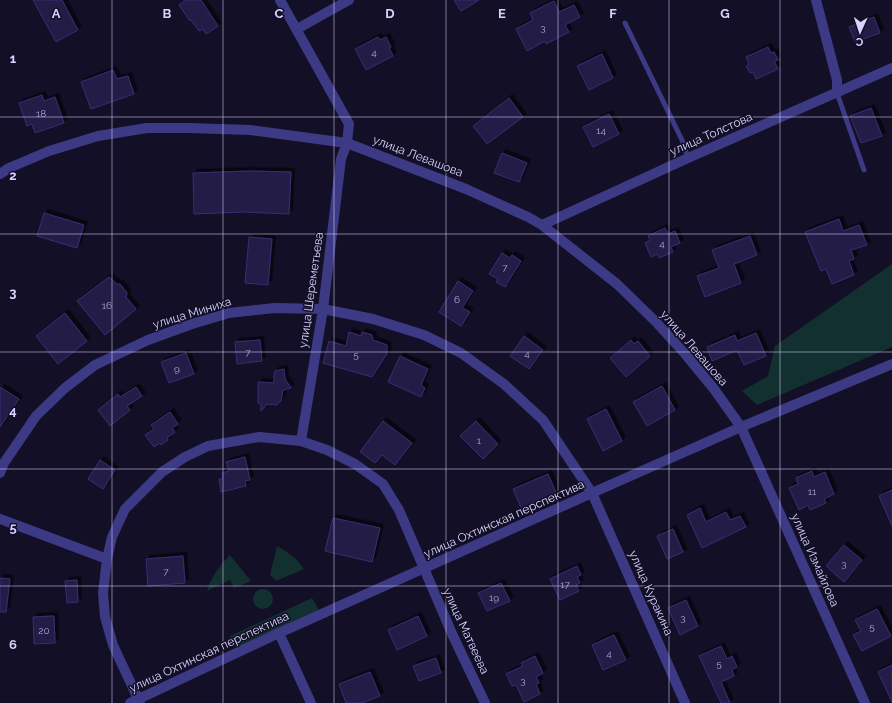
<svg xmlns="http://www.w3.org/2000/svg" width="892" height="703" font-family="Raleway,sans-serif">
	<defs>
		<filter id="shadow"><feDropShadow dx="3.5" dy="-3.5" stdDeviation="0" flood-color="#0009"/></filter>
	</defs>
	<rect width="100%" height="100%" fill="#130f26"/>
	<!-- green -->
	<path fill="#12302f" d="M 892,264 L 892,347 L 757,405 L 742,391 L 768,376 L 775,346 Z
		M 277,546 C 289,553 296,557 304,569 L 276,581 L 270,575 Z
		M 230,555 L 251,581 L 234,588 L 230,580 L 207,591 C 212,576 219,566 230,555 Z
		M253 599a10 10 0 1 1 20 0a10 10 0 1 1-20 0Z
		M 312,598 L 318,608 L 317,614 L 238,649 L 234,646 L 230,636 Z"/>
	<!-- building -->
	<path fill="#241b47" stroke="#3b2d73" filter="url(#shadow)" d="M 33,0 L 62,0 L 78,30 L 56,42 Z
		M 185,0 L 201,0 L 218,26 L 206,34 L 203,29 L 199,31 L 191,20 L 190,21 L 179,5 Z
		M 454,0 L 479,0 L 461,11 Z
		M 554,1 L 559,12 L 574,5 L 580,17 L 565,25 L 569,32 L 546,44 L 545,41 L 527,51 L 516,29 L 533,20 L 530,13 Z
		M 874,17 L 880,33 L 855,42 L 849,27 Z
		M 378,37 L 380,40 L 386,37 L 391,47 L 389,48 L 393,56 L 366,70 L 355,49 Z
		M 768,47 L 771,53 L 774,52 L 778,60 L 774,61 L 778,69 L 756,79 L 753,72 L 750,73 L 746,66 L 749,64 L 746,57 Z
		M 602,54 L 613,78 L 589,90 L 577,66 Z
		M 113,70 L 117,79 L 128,76 L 134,94 L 91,109 L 81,82 Z
		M 42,95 L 44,101 L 55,97 L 64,123 L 35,133 L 32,124 L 27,126 L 19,103 Z
		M 509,98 L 523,117 L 487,144 L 473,126 Z
		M 871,108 L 882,136 L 861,143 L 850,116 Z
		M 609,114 L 619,134 L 593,147 L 583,127 Z
		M 502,153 L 527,163 L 519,182 L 494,173 Z
		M 250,171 L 291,172 L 289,214 L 243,212 L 194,214 L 193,173 Z
		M 44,213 L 84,225 L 77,248 L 37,236 Z
		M 839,219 L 843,231 L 859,225 L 867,245 L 851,250 L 854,259 L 849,261 L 854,275 L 832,284 L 826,269 L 821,271 L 805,232 Z
		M 665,228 L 668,234 L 675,231 L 680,243 L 671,247 L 673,252 L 659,258 L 657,254 L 651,257 L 645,243 L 650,240 L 648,236 Z
		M 750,236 L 757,255 L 734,264 L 741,283 L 705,297 L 697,276 L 719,268 L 712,250 Z
		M 249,237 L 272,239 L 268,285 L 245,283 Z
		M 502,253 L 510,258 L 512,255 L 521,261 L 505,287 L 496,282 L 498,279 L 489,274 Z
		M 109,277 L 117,284 L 120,284 L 127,293 L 126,297 L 136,309 L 105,335 L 77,301 Z
		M 458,281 L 473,291 L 462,308 L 470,312 L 461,326 L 439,312 Z
		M 65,313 L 87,341 L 58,364 L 36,336 Z
		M 349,332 L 361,336 L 362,332 L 372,335 L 373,340 L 387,345 L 387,354 L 372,377 L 323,363 L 329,341 L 346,346 Z
		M 756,333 L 766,356 L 744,365 L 737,350 L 712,361 L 707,347 L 735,335 L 737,341 Z
		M 524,336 L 543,350 L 529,369 L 510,356 Z
		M 260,340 L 262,361 L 237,364 L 235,342 Z
		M 631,340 L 634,344 L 638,341 L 650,356 L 626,377 L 610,358 Z
		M 186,353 L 194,374 L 169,383 L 161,362 Z
		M 400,356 L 428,369 L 421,385 L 425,388 L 421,397 L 388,382 Z
		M 284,369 L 285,379 L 291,388 L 283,390 L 281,401 L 279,402 L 277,405 L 267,404 L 261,411 L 261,404 L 258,403 L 258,382 L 274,383 L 274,374 L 275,371 Z
		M 662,386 L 675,410 L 647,426 L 633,402 Z
		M 0,387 L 19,399 L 0,427 Z
		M 136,387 L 142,396 L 127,406 L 130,410 L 110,426 L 98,410 L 118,394 L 120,397 Z
		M 606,409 L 622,441 L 603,451 L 587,419 Z
		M 170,412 L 178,424 L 172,428 L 175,432 L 167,438 L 168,440 L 161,445 L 160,443 L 154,447 L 145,435 L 154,429 L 151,425 Z
		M 383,421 L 412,443 L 395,465 L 382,455 L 375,463 L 360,452 Z
		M 476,421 L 498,444 L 483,459 L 460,436 Z
		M 245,457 L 250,480 L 245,481 L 246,486 L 221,492 L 219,479 L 223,478 L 222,473 L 229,471 L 226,462 Z
		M 100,460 L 115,470 L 103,489 L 88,479 Z
		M 812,471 L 814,477 L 825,472 L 834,494 L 824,499 L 826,503 L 810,510 L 808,505 L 799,510 L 789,488 L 798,484 L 796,478 Z
		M 548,474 L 557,495 L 522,510 L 513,489 Z
		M 892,490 L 892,526 L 879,496 Z
		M 700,508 L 706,522 L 726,512 L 730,520 L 740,516 L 746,527 L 702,548 L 687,515 Z
		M 333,518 L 380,528 L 372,562 L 325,551 Z
		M 673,529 L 683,552 L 667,559 L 657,536 Z
		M 844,545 L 862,560 L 844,582 L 826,566 Z
		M 183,556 L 185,583 L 148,586 L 146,559 Z
		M 577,566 L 581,575 L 577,577 L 580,583 L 576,585 L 579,591 L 560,600 L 550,579 Z
		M 0,578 L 10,579 L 6,612 L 0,612 Z
		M 77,580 L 78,602 L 67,603 L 65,581 Z
		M 501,583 L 510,601 L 487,611 L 478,593 Z
		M 686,600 L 698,626 L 680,635 L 668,608 Z
		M 877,609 L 891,636 L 862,651 L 853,635 L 861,631 L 855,620 Z
		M 54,616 L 55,643 L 34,644 L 33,617 Z
		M 418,616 L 427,636 L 397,650 L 388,630 Z
		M 614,635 L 626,660 L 603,670 L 592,645 Z
		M 721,646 L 727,659 L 732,656 L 737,667 L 732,670 L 734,676 L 721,682 L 730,703 L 721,703 L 699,656 Z
		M 535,656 L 543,673 L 536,677 L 539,683 L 536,684 L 540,694 L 524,702 L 516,685 L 512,686 L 506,674 L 523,666 L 521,663 Z
		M 436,658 L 441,673 L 419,681 L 413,666 Z
		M 892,665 L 892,702 L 878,672 Z
		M 370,672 L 380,696 L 362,703 L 346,703 L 339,684 Z"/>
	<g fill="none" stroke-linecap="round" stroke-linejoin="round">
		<!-- lane -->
		<path stroke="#3d3a85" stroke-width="5" d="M 625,23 L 682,140 L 688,158
			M 837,93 L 864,170"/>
		<!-- street -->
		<path stroke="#3d3a85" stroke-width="10" d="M 280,0 L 349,124 L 347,143 L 341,159 L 323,309 L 301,441
			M 816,0 L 837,80 L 837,93
			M 297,29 L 349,0
			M 0,174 L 9,168 L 49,151 L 98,136 L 147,128 L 189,128 L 250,130 L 347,143 L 466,189 L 528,217 L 542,225 L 617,284 L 656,322 L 686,355 L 714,389 L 741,427 L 865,703
			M 542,225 L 688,158 L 892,68
			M 0,473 L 4,463 L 36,416 L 65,388 L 95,365 L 148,340 L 192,324 L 229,313 L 275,308 L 323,309 L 373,319 L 424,335 L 461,353 L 504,384 L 543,420 L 592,493 L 685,703
			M 0,519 L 107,559
			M 279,633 L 311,703
			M 130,703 L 279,633 L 592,493 L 741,427 L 892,364
			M 140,703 L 113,645 L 105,617 L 103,593 L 107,559 L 112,537 L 125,509 L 162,472 L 185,457 L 208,446 L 259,437 L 301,441 L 327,450 L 355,464 L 383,484 L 399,510 L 453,636 L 485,703"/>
	</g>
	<!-- grid -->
	<path fill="none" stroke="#d9d4ff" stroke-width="1" stroke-opacity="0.55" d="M 112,0 L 112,703M 223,0 L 223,703M 334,0 L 334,703M 446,0 L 446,703M 558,0 L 558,703M 669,0 L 669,703M 780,0 L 780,703M 0,117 L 892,117M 0,234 L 892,234M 0,352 L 892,352M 0,469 L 892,469M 0,586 L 892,586"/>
	<g text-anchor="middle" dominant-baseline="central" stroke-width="3" stroke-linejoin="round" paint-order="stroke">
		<!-- number labels -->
		<g font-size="10" fill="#aca6d1">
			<text x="543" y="27">3</text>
			<text x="374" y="52">4</text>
			<text x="41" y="113">18</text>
			<text x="601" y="130">14</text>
			<text x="662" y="243">4</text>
			<text x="505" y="267">7</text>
			<text x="457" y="299">6</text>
			<text x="107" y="305">16</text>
			<text x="248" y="352">7</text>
			<text x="527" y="353">4</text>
			<text x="356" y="354">5</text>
			<text x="177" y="368">9</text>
			<text x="479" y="440">1</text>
			<text x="812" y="491">11</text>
			<text x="844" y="563">3</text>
			<text x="166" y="571">7</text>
			<text x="565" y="584">17</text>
			<text x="494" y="597">19</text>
			<text x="683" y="617">3</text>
			<text x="872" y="626">5</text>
			<text x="44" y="630">20</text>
			<text x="609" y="653">4</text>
			<text x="719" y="663">5</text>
			<text x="523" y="680">3</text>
		</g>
		<!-- street labels -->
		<g font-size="12" fill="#d9d4ff" stroke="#130f26">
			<text transform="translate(711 134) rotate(-24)">улица Толстова</text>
			<text transform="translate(418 156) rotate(21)">улица Левашова</text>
			<text transform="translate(311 290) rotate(-82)">улица Шереметьева</text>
			<text transform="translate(192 313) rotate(-17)">улица Миниха</text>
			<text transform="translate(694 348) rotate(49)">улица Левашова</text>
			<text transform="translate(504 519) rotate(-24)">улица Охтинская перспектива</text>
			<text transform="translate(815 560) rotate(66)">улица Измайлова</text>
			<text transform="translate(651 593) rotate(66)">улица Куракина</text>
			<text transform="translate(466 631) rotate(65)">улица Матвеева</text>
			<text transform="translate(209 652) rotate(-25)">улица Охтинская перспектива</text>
		</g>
	</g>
	<g font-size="13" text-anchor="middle" font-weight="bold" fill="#d9d4ff" stroke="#130f26" stroke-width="3" stroke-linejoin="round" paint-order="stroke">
		<text x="56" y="18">A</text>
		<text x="167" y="18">B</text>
		<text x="279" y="18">C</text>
		<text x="390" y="18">D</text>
		<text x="502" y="18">E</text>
		<text x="613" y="18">F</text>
		<text x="725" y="18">G</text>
		<text x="13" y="63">1</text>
		<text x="13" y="180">2</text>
		<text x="13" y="297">3</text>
		<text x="13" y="415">4</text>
		<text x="13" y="532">5</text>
		<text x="13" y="649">6</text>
	</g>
	<!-- north arrow -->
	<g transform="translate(860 32) rotate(183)" stroke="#130f26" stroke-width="3" paint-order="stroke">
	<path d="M0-3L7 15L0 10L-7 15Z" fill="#d9d4ff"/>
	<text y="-6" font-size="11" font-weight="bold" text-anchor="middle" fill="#d9d4ff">С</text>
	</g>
</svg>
